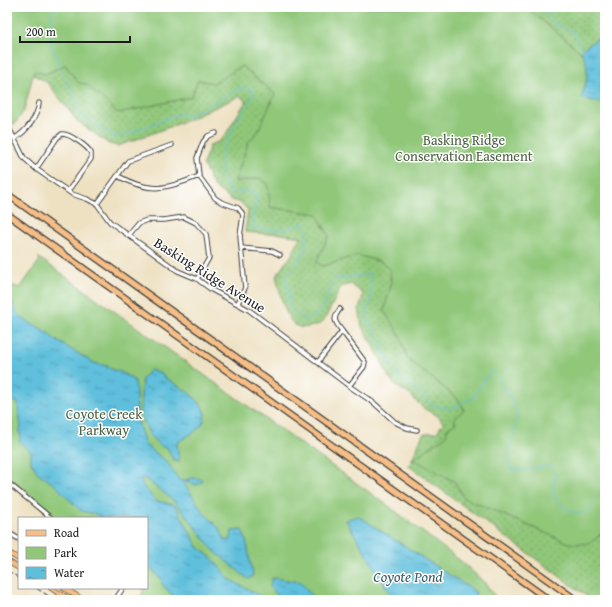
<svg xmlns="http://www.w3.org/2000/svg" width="612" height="607" font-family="'Gentium Book Plus',serif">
	<defs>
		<pattern id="grass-dots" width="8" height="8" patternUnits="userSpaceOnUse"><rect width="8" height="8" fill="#90c779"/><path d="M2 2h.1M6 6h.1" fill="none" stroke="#7caa68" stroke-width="1.8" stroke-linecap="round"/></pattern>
		<pattern id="water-ripples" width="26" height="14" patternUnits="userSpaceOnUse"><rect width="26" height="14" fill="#5ebfdc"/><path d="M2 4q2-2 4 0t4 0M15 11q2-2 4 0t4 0" fill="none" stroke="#4d9ab2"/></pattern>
	</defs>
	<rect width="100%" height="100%" fill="#fff"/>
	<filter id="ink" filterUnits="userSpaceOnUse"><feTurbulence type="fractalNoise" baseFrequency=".025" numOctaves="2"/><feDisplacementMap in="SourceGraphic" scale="8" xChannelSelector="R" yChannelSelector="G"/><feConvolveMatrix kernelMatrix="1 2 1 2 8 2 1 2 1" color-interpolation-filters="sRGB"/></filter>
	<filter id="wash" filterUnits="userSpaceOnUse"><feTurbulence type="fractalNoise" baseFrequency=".012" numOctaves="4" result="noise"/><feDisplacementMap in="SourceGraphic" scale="16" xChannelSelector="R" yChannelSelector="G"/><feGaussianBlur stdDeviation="0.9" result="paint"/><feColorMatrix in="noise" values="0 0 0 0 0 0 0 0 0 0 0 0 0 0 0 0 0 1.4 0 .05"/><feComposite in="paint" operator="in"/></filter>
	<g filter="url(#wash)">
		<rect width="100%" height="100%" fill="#eee1c2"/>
		<!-- grass -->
		<path fill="url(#grass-dots)" stroke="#56724a" d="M 39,7 L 605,7 L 605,600 L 592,600 L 409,466 L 423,434 L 437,432 L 443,423 L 438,416 L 423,408 L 410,395 L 395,385 L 389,378 L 374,346 L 362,327 L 359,310 L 363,294 L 351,284 L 341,287 L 327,315 L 321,324 C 315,325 306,329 299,327 C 284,322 280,290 276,276 L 286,262 L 290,258 L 301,237 L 275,233 L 267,234 L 245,232 L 248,210 L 241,203 L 232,200 L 214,187 L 203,164 L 210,145 L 220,141 L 227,132 L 246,101 L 240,96 L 183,122 L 118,146 L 109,144 L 77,121 L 48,83 L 17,65 Z"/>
		<!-- park -->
		<path fill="#90c779" stroke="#56724a" d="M 7,7 L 526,7 L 605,72 L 605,529 C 593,544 588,545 569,543 L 464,498 L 455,482 L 413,459 L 446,436 L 447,429 L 456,423 L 454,420 L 464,409 L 459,400 L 408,359 L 399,333 L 384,311 L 391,285 L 390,269 L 381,262 L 357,255 L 323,266 L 316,262 L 329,236 L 317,214 L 270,207 L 268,184 L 260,178 L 235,182 L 248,143 L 258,131 L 275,94 L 242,66 L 214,83 L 198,80 L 191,97 L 118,113 L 86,84 L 79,83 L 65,65 L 45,74 L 34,71 L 24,111 L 14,125 L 7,118 Z
			M 38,257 L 390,507 L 462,562 L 484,582 L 498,600 L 138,600 L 144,591 L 140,588 L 147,588 L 147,518 L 56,518 L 20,486 L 7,476 L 7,284 L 20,288 L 40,260 Z"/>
		<!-- water -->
		<path fill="url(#water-ripples)" stroke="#3d6e7c" d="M 600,37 L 605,38 L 605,104 L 595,101 L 581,98 C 587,82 591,68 581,51 L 584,48 Z
			M 7,293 C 13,299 13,310 19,315 C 29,325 45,327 54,339 L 94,363 L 107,366 L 113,370 L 121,372 L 135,381 L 138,421 L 145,445 L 167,462 L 180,481 L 192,478 L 202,479 L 202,482 L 196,485 L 187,481 L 184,483 L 203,512 L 219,528 L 225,540 L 231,540 L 232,531 L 242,530 C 249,543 248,559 253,573 L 252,577 L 248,579 L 214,551 L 177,504 L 164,493 L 144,478 L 141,479 L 143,486 L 156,501 L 175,505 L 198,547 L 213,559 L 229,579 L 260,596 L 265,600 L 177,600 L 162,584 L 161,579 L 147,564 L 147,518 L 101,518 L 96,514 L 81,511 L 55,485 L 38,473 L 31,462 L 31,452 L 19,441 L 21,437 L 19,431 L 21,427 L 17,401 L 11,402 L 10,410 L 7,408 Z
			M 150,370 L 162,373 L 163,377 C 177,385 219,406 200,427 C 194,433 184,438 177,443 L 179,462 L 174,461 L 167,447 L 162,447 L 150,436 L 140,413 L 142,379 Z
			M 358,516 L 476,592 L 474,600 L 394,600 L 346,520 Z
			M 272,578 L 301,582 L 315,600 L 281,600 L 270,587 Z"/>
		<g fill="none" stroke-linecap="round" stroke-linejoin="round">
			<!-- stream -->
			<path stroke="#5ebfdc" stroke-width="1" d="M 55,7 L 52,14 L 50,23 L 52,49 L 59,61 L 60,70 L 72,91 L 80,115 L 115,137 L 122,136 L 178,114 L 184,114 L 188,118 L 191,113 L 201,110 L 237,89 L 246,88 L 252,90 L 254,95 C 244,110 223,140 221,159 C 221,168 225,180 227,189 L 237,193 L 247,191 L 255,192 L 256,200 L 251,227 C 265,229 279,232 292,227 C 297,226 300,224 304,223 C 311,234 305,252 298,262 C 295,267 289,271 286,276 L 290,299 L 289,307 C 292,310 295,314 298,316 C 318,330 329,293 335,279 L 371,274 L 371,301 L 366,310 L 370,324 L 381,342 L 381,352 L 386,354 L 400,379 L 415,388 L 433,405 L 449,409 L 473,398 L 489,373 L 494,371 L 516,408 L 517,419 L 512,439
				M 539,7 L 551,17 L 555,24 L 574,32 L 575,37 L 583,50
				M 7,10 L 9,7
				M 512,442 L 508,456 L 510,469 L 526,470 L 550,465 L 556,474 C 555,480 553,487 554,493 C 555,504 570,513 581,513 C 587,513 591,506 595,501
				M 599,498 L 605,497"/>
		</g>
	</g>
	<g filter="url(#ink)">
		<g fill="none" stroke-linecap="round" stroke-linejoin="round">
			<defs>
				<path id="minor" d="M 7,124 L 24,158 L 36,169 L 72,194 L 87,199 L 97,204 L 110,222 L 178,271 L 197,279 L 212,290 L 249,310 L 349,386 L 374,403 L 395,422 L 407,428 L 417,430
					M 216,133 L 208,136 L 203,142 L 197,158 L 199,176 L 215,198 L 221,202 L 238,208 L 242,213 L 243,216 L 240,236 L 245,288 L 238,303
					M 15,138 C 26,132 38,116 39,103
					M 36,169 L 57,138 L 62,134 C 69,133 88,147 91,153 L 91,159 L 68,191
					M 118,176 C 150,194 167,189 199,176
					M 97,204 L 128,161 L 172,145
					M 128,236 L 139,223 L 147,220 L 164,220 L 184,217 L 196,223 L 206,234 L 209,258 L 197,279
					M 241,248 L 272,251 L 280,255
					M 340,309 C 332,319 335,322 342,331
					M 318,362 L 342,331 L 365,362 L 364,367 L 349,386
					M 7,482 L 51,518
					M 7,532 L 19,539
					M 115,600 L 123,588"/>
				<path id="major" d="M 7,552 L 19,559
					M 7,561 L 19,568
					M 51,588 L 70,600
					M 64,588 L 83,600"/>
				<path id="highway" d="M 7,194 L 576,600
					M 7,214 L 549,600"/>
			</defs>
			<!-- minor casing -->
			<use href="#minor" stroke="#3c3a35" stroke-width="5.5"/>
			<!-- major casing -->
			<use href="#major" stroke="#3c3a35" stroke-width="6"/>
			<!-- highway casing -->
			<use href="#highway" stroke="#3c3a35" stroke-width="8"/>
			<!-- minor -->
			<use href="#minor" stroke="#fff" stroke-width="3.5"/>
			<!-- major -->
			<use href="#major" stroke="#f6be87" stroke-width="4.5"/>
			<!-- highway -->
			<use href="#highway" stroke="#f6be87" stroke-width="5.5"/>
			<!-- rail -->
			<path stroke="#1c1c1c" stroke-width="1" stroke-dasharray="6 3" stroke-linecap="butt" d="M 7,570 L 19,578
				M 36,588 L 55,600"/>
		</g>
	</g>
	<g text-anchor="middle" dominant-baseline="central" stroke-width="3" stroke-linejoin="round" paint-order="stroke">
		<!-- park labels -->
		<g font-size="14" fill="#4a6041" stroke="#fff">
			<text x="464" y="140">Basking Ridge<tspan x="464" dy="16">Conservation Easement</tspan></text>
			<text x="104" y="414">Coyote Creek<tspan x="104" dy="16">Parkway</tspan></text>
		</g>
		<!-- street labels -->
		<g font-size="14" fill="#1c1c1c" stroke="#fff">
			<text transform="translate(210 275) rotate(32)">Basking Ridge Avenue</text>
		</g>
		<!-- water labels -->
		<g font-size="15" font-style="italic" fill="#365d69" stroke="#fff">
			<text x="408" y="576">Coyote Pond</text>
		</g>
	</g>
	<!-- margin -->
	<rect width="612" height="607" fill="none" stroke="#fff" stroke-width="24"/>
	<!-- legend -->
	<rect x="18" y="517" width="130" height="72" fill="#ffffff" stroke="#a4a4a4"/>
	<rect x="26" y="530" width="20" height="6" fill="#f6be87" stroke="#a4a4a4"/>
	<text x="54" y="537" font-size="12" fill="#1c1c1c">Road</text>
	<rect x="26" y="547" width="20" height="12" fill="#90c779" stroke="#a4a4a4"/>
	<text x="54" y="557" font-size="12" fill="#1c1c1c">Park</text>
	<rect x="26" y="567" width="20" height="12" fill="url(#water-ripples)" stroke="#a4a4a4"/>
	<text x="54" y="577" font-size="12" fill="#1c1c1c">Water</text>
	<!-- scale -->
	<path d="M20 36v6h110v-6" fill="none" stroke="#1c1c1c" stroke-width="2"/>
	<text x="26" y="36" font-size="12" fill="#1c1c1c" stroke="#ffffff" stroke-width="3" paint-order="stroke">200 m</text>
</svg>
